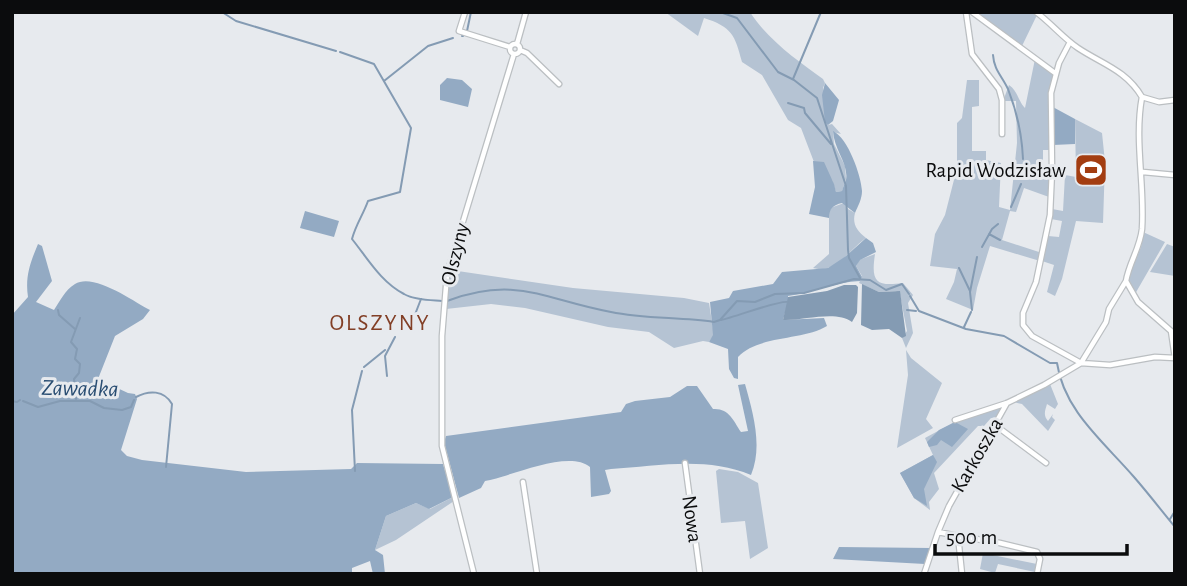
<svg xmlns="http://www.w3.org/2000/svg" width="1187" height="586" font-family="'Alegreya Sans',sans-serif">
	<rect width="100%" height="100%" fill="#e7eaee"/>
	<!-- green -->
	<path fill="#b5c3d3" d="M 665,12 L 750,12 C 767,39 798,61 823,79 L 825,83 L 823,88 L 828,125 L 832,124 L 841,134 L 833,132 L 834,144 L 845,166 L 846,179 L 842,191 L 836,192 L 832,180 L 814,162 L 801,128 L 788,120 L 762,75 L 742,62 C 735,35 732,27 704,18 L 698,36 Z
		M 975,12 L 1032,12 L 1037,15 L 1022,46 Z
		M 1035,59 L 1054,76 L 1048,99 L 1050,150 L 1043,150 L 1043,170 L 1039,170 L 1039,178 L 1050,178 L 1049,197 L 1024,188 L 1016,212 L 1010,211 L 1002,240 L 1042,253 L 1040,261 L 990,246 L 977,288 L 973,310 L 946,299 L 954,282 L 957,269 L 930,266 L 935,234 L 945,215 L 957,168 L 957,123 L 962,118 L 967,80 L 979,80 L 979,106 L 972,107 L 972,151 L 986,151 L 986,160 L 1001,163 L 999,207 L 1010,210 L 1017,143 L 1016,101 L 1003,101 L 1009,85 C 1018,91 1018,101 1025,108 Z
		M 1075,119 L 1102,133 L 1105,162 L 1103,223 L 1076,221 L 1062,279 L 1055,296 L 1047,292 L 1054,265 L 1042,261 L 1048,236 L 1059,237 L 1062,221 L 1051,219 L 1052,209 L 1063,211 L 1065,175 L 1076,177 Z
		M 844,203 L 848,209 L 855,213 C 852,224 857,231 866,238 C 851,248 835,275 813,268 L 829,254 L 829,211 L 833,207 Z
		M 1143,232 L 1165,242 L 1135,294 L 1128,278 L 1141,247 Z
		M 1167,244 L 1175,247 L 1175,276 L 1150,272 Z
		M 875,254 C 871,281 875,287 903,283 L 913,295 L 908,303 L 913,333 L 906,348 L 902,338 L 907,331 L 900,295 L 896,291 L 879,292 L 859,283 L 862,276 L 856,266 L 859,260 Z
		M 451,270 L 573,288 L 684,298 L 709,303 L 714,335 L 709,342 L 703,341 L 674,348 L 649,332 L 608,327 L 525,308 L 491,304 L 446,309 Z
		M 906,350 L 911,358 L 942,383 L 926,419 L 933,428 L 897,448 L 908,375 Z
		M 1050,384 L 1058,404 L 1055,409 L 1047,404 C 1045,411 1043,415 1048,421 L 1053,414 L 1052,417 L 1055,420 L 1048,431 L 1022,404 L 1013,402 L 1007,406 L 1008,405 Z
		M 1003,407 L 996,420 L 991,418 L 984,426 L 978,426 L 934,473 L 939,489 L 929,502 L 930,510 L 914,498 L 900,473 L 933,455 L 925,438 L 962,418 Z
		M 719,469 L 738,472 L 758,483 L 768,548 L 750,559 L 745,521 L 721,523 L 716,471 Z
		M 453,497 L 454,501 L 396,540 L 375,550 L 386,516 L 416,503 L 430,509 Z
		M 983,553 L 1037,564 L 1035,572 L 998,564 L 995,573 L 980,569 Z"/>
	<!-- forest -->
	<path fill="#93aac3" d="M 447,78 L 462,80 L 472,89 L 468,107 L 440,100 L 440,85 Z
		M 825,83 L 839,100 L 833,121 L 828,125 L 825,122 L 822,95 Z
		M 1051,106 L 1075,119 L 1075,144 L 1053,145 Z
		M 833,131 C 848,138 861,175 862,191 C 862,199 858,206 855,213 L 842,203 C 833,205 829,209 829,218 L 809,214 L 815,187 L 813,161 L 824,162 L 834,184 L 836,192 L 842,191 C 843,187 845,183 846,180 C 849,164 834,150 833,131 Z
		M 305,211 L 339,221 L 334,237 L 300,228 Z
		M 866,238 L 873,243 L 876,252 L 860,260 L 856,266 L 862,277 L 860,281 C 835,282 812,293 788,296 L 788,302 L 783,320 L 824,318 L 827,326 C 802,341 758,335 738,357 L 738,379 L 734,378 L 729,369 L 728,349 L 709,342 L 713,335 L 710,302 L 729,298 L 733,291 L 773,284 L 782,272 L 828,268 L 846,256 Z
		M 38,244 L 42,246 L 52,281 L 36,302 L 54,310 C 60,301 65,290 75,284 C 93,272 133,301 150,310 L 143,319 L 115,336 L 98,379 L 128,393 L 135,394 L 137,399 L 121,450 L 127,456 L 142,460 L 246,472 L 351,469 L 357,463 L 443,464 L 453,497 L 429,509 L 416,503 L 386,516 L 375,550 L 383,555 L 385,574 L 373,574 L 370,561 L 352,568 L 352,574 L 12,574 L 12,315 L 28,297 C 25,277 30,263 38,244 Z
		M 745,384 C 753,413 763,446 751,475 C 707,456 657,466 611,469 L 605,470 L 611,491 L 609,494 L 591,497 L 590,467 C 568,449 510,477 485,481 L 481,488 L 459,498 L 444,442 L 446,436 L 621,412 L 626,404 L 635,401 L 670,397 L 687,386 L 697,386 L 713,409 C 729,408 733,420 741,432 L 748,431 L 738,385 Z
		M 955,422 L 968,429 L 952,447 L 941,440 L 937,445 L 929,447 L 927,442 L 939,430 Z
		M 933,455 L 937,462 L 924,489 L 927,506 L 914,498 L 900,473 Z
		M 839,547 L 931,548 L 925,564 L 833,559 Z"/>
	<!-- water -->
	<path fill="#849bb3" d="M 862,284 L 879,292 L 900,291 L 906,336 L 902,338 L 889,329 L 872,330 L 861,325 Z
		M 844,285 L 856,285 L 858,287 L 857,313 L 852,322 C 836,310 803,321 783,320 L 788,297 L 827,291 Z"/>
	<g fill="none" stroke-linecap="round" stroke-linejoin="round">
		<!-- stream -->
		<path stroke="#849bb3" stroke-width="2" d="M 222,12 L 236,21 L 336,51
			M 720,12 L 737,18 L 778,72 L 794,80 L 817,98 L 846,186 L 848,250 L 849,258 L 860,278
			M 467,31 L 471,12
			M 462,36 L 463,36
			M 340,52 L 374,64 L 411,128 L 400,192 L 368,201 C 363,215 356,224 352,239 C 368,259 381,282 404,294 C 414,300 430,300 442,301
			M 993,55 C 994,70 1002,76 1008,89 C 1017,112 1022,135 1023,159
			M 793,79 L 821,12
			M 384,81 L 428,46 L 453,38
			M 788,103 L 804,108 L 805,113 L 831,144
			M 1011,207 L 1021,184
			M 989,234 L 1000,240
			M 982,247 L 992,229 L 998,224
			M 959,268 L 970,291
			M 450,272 L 453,263
			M 910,296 L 919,311 L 966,329 L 1004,336 L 1050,363 L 1057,363 C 1064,411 1104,442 1134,477 C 1148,493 1161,510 1175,527
			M 447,301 C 517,275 545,300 611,312 C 644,319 680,317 714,322 L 720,320 L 737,301 L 755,302 L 775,294 L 804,293 L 854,279 L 870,280 L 886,290 L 902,284 L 909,294
			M 58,310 L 59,315 L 75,329
			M 907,310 L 916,311
			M 972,310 L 970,292 L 977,257
			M 721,320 C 736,317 778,300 788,302
			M 964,327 L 971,312
			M 409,330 L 421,299
			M 364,367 L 385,350
			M 387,376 L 385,356 L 395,337
			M 136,397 C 149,390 164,390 172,404 L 166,467
			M 76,399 L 74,379 L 79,373 L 80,364 L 75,359 L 77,349 L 71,342 L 80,318
			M 12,401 L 17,402 L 20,400
			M 23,401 L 38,407 L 60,401 L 90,401 L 104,408 L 122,410 L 131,407 L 134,400
			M 355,471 L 352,410 L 362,371
			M 1170,519 L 1175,511"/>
		<defs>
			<path id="minor" d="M 465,12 L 459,31 L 510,47
				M 966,12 L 972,54 L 999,89 L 1002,100 L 1002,134
				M 972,12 L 1055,73
				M 1036,12 C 1051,23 1063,38 1078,48 C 1102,64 1126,70 1142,97
				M 1070,42 L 1059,63 L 1051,93 L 1052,171 L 1050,215 L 1036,282 L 1023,313 L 1023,325 L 1032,336 L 1081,363 L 1110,365 L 1155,357 L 1175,358
				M510 49a5 5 0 1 1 10 0a5 5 0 1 1-10 0Z
				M 517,44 L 526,12
				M 520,50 L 527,53 L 559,84
				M 1142,97 C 1134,140 1145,185 1142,229 C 1140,248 1129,263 1126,281 L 1138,302 L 1171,331 L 1175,358
				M 1142,97 L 1159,102 L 1175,100
				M 1143,172 L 1175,175
				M 955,420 L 1007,403 L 1044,385 L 1081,363 L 1106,322 L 1109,309 L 1126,281
				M 995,425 L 1046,463
				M 685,463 L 700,574
				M 523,482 L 537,574
				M 958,536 L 1000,543 L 1037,552 L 1040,559 L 1037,574
				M 474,574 L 442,446 L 442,336 L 447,274 L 514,54
				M 924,574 L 938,532
				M 962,574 L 958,536 L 938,532 L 949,506 L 1007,403"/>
		</defs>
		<!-- minor casing -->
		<use href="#minor" stroke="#bbbfc2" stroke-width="7"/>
		<!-- minor -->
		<use href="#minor" stroke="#fff" stroke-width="4.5"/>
	</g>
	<!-- icons -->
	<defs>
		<symbol id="stadium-square" viewBox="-11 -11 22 22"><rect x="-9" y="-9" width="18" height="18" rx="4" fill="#a33d11" stroke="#e7eaee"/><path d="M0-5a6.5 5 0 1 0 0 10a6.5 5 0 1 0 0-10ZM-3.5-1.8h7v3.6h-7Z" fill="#fff"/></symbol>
	</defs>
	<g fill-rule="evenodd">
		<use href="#stadium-square" x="1072" y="151" width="38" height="38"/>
	</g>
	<g text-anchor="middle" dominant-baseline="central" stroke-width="6" stroke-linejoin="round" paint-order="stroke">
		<!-- poi labels -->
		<g font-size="21" fill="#0b0c0d" stroke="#e7eaee" text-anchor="end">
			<text x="1066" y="170">Rapid Wodzisław</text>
		</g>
		<!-- street labels -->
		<g font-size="21" fill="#0b0c0d" stroke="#e7eaee">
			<text transform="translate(455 254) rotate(-76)">Olszyny</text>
			<text transform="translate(977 455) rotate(-60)">Karkoszka</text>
			<text transform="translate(692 519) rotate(82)">Nowa</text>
		</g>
		<!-- neighbourhood labels -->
		<g font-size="23" letter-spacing="2" fill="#823f26" stroke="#e7eaee">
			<text x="380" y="323">OLSZYNY</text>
		</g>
		<!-- water labels -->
		<g font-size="23" font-style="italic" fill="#294d72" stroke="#e7eaee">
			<text transform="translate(80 389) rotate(1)">Zawadka</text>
		</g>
	</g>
	<!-- border -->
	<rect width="1187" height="586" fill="none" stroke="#0b0c0d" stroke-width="28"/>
	<!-- scale -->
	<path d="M935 544v10h192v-10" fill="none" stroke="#0b0c0d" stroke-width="3.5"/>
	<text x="946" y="544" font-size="21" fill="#0b0c0d" stroke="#e7eaee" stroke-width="5" paint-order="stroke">500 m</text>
</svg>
